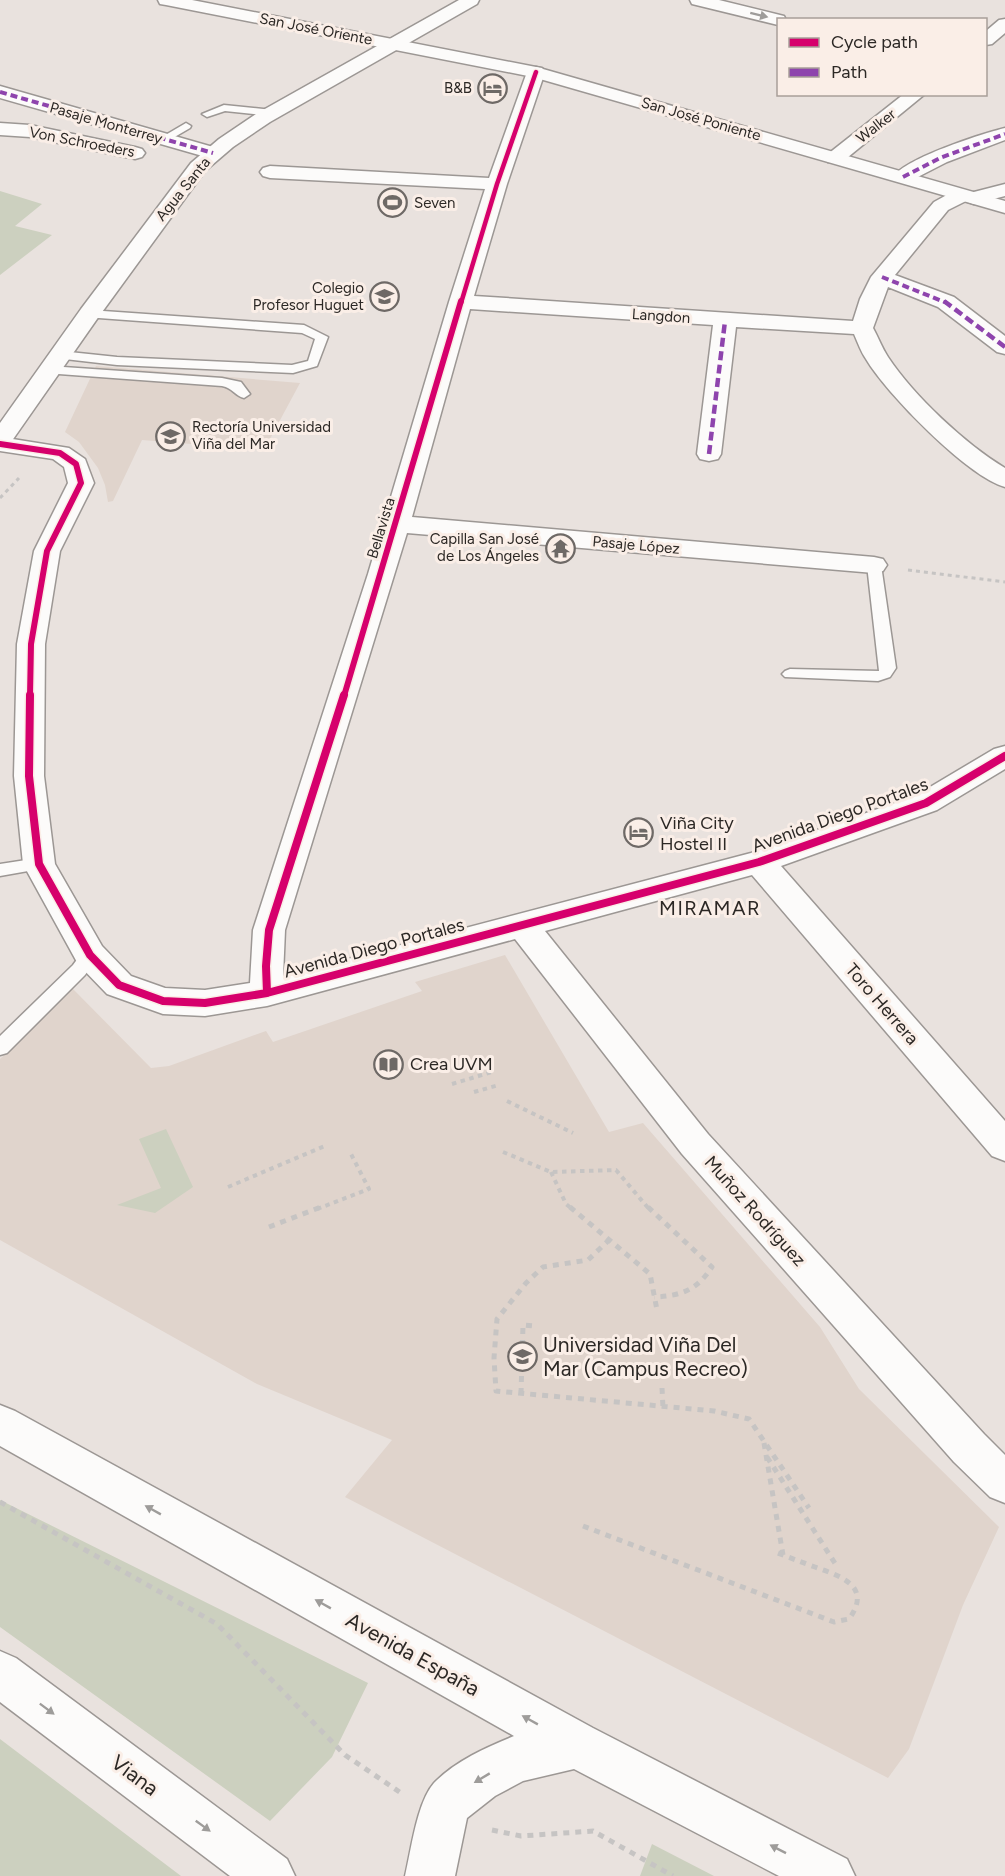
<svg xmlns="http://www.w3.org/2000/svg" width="1005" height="1876" font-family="Figtree,sans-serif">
	<rect width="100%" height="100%" fill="#e9e2de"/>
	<!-- built -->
	<path fill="#e0d4cc" d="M 96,366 L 300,383 L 264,450 L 142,440 L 113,501 L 108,502 L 105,485 L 98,468 L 79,442 L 65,432 Z
		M 505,955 L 609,1132 L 643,1123 L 820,1327 L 859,1389 L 999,1527 L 963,1605 L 909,1749 L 888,1778 L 345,1497 L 392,1440 L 257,1384 L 0,1240 L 0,1059 L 72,988 L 151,1068 L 169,1066 L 266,1031 L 273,1042 L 422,991 L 415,982 Z"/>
	<!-- green -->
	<path fill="#ccd0bf" d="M 0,191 L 42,204 L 15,226 L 52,235 L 0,275 Z
		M 166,1129 L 193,1187 L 155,1213 L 117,1205 L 161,1188 L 139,1139 Z
		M 0,1500 L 368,1683 L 332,1757 L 270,1821 L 0,1627 Z
		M 0,1739 L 181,1876 L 0,1876 Z
		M 652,1844 L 714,1876 L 640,1876 Z"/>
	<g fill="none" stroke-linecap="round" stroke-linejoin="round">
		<defs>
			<path id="service" d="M 224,105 L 273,110 L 278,113 L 273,116 L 225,111 L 207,117 L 202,114 Z
				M 186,123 L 191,126 L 190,128 L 166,142 L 158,142 L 157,140 Z
				M 89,310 L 304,325 L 328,337 L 317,366 L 293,373 L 117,365 L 56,358 L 54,355 L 60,351 L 117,357 L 292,365 L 308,361 L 315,339 L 302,333 L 85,317 L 85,311 Z
				M 49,366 L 222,378 L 241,382 L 250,394 L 244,398 C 235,396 233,388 222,386 L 45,373 L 43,370 L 45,367 Z
				M 874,561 L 881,565 L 896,668 L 890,677 L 878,681 L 785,677 L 782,674 L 785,671 L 790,669 L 879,671 L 867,565 Z
				M 39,858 L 45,860 L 48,864 L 45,868 L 0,876 L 0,864 Z
				M 90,948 L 96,950 L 99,955 L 85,975 L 7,1053 L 0,1055 L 0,1036 L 73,965 L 84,950 Z"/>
			<path id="minor" d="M 690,0 L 719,0 L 784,16 L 786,20 L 778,20 L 778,25 L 692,4 Z
				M 1005,19 L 1005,33 L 992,44 L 986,45 L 986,31 L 999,20 Z
				M 536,67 L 542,68 L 545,72 L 507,184 L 474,296 L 853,321 L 860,299 L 871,277 L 934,202 L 954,191 L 961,189 L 970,193 L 1005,184 L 1005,196 L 974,204 L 966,201 L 948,210 L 895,275 L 954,297 L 1005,336 L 1005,354 L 997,352 L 938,307 L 888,287 L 873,328 C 878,337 882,348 888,357 C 914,396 965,444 1005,468 L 1005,487 C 968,477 886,393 866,359 C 861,352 858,343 854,334 L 736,327 L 721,454 L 718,459 L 709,461 L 700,459 L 697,454 L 713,325 L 470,309 L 412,517 L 874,557 L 883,559 L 887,565 L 883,571 L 874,573 L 407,533 L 285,930 L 283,976 L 751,853 L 915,796 L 994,749 L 1005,746 L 1005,769 L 937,810 L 781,866 L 1005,1121 L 1005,1161 L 992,1156 L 752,875 L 545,931 L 708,1134 L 984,1434 L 1005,1455 L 1005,1503 L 990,1497 L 954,1462 L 682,1154 L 515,939 L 267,1006 L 205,1016 L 163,1014 L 107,994 L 78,964 L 23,864 L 14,776 L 17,644 L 34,551 L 68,483 L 64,467 L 53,459 L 0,451 L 0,437 L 69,448 L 85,459 L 94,483 L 60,551 L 45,644 L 44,776 L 55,864 L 102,946 L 131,976 L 165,988 L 205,990 L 250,983 L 253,930 L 368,574 L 449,302 L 485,189 L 270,178 L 263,176 L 260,172 L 263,168 L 270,166 L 489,178 L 527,72 L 530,68 Z
				M 0,86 L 220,149 L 223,153 L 220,157 L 213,159 L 0,98 Z
				M 904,94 L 925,94 L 842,162 L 828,162 L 825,158 L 828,154 Z
				M 0,123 L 30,125 L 135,147 L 142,149 L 145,153 L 142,157 L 135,159 L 30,137 L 0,135 Z
				M 1005,128 L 1005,140 L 947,162 L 910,181 L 896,181 L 893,177 C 906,158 981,134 1005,128 Z"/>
			<path id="tertiary" d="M 158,0 L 192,0 L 536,67 L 1005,201 L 1005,213 L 533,77 L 166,5 L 160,4 Z"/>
			<path id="primary" d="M 459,0 L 479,0 L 477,4 L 270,122 L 233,147 L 205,171 L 97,319 L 9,445 L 0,447 L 0,423 L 81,309 L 191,163 L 219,139 L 256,114 Z
				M 0,1405 L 15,1411 L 593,1728 L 847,1859 L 855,1876 L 779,1876 L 574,1769 L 523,1781 L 495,1796 L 467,1818 L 455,1876 L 405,1876 C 411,1851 417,1802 434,1783 C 455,1761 487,1747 514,1736 L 0,1446 Z
				M 0,1651 L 16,1658 L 287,1859 L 295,1876 L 230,1876 L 0,1702 Z"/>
		</defs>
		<!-- service casing -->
		<use href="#service" stroke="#9c9794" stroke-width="3"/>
		<!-- minor casing -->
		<use href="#minor" stroke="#9c9794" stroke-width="3"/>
		<!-- tertiary casing -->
		<use href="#tertiary" stroke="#9c9794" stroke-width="3"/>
		<!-- primary casing -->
		<use href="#primary" stroke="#9c9794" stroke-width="3"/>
		<!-- path-far2 -->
		<path stroke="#c6c4c3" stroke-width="3" stroke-dasharray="4 4" stroke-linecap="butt" d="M 0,498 L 19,478
			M 908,570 L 1005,582"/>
		<!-- path-far1 -->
		<path stroke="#c6c4c3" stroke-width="4" stroke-dasharray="4.5 4.5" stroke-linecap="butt" d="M 452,1084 L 492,1072
			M 474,1092 L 499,1085
			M 507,1101 L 573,1133
			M 503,1152 L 551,1172 L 616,1170 L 649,1209
			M 551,1172 L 566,1204 L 572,1209
			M 228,1187 L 327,1145
			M 317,1209 L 369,1189 L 351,1154"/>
		<!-- path -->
		<path stroke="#c6c4c3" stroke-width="5" stroke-dasharray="6 6" stroke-linecap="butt" d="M 570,1207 L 650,1274 L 657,1310
			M 648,1207 L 712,1267 C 697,1290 681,1296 654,1297
			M 269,1227 L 321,1207
			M 610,1239 L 588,1260 L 543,1267 L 526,1283 L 497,1319 L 494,1358 L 496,1391 L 714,1411 L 749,1419 L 809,1508
			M 662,1388 L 663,1408
			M 521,1394 L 523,1325 L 534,1326
			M 764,1443 L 783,1555
			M 767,1457 L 838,1568
			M 0,1502 L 217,1624 L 345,1755 L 401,1793
			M 583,1526 L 834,1622 L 849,1619 C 873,1586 840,1576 815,1567 C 801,1562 788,1557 775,1552
			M 492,1830 L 521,1836 L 593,1831 L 673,1876"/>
		<!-- service -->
		<use href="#service" fill="#fcfbfa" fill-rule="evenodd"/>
		<!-- minor -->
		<use href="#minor" fill="#fcfbfa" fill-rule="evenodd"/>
		<!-- tertiary -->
		<use href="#tertiary" fill="#fcfbfa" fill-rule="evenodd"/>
		<!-- primary -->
		<use href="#primary" fill="#fcfbfa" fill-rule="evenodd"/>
		<!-- quiet-far1 -->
		<path stroke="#8e44ad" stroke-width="4" stroke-dasharray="7 4" stroke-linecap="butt" d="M 0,92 L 213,153
			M 903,177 L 940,158 L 1005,134
			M 882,277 L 947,303"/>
		<!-- quiet -->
		<path stroke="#8e44ad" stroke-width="4.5" stroke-dasharray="9 4.5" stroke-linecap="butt" d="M 944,301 L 1005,347
			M 709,454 L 725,321"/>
		<defs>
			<path id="cycleway-far2" d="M 461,303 L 497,184 L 536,72"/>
			<path id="cycleway-far1" d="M 0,444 L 60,453 L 76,464 L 81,483 L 47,551 L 31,644 L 30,696
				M 344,696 L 461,301"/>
			<path id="cycleway" d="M 30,695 L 29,776 L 39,864 L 90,955 L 119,985 L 163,1001 L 205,1003 L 267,993 L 759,862 L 926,803 L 1005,756
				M 267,993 L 266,966 L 269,930 L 344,695"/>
		</defs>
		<!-- cycleway-far2 casing -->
		<use href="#cycleway-far2" stroke="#faeee7" stroke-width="7"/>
		<!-- cycleway-far1 casing -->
		<use href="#cycleway-far1" stroke="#faeee7" stroke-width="9"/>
		<!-- cycleway casing -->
		<use href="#cycleway" stroke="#faeee7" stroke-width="11"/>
		<!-- cycleway-far2 -->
		<use href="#cycleway-far2" stroke="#d6006c" stroke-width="4.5"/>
		<!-- cycleway-far1 -->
		<use href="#cycleway-far1" stroke="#d6006c" stroke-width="6"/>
		<!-- cycleway -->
		<use href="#cycleway" stroke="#d6006c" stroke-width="8"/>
	</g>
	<!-- one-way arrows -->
	<defs><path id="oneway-solid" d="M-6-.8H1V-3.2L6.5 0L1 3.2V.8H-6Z" transform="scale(1.5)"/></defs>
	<g fill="#9e9c9a">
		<use href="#oneway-solid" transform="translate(759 15) rotate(14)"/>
		<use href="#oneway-solid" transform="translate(153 1510) rotate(-151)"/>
		<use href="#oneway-solid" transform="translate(323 1604) rotate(-151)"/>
		<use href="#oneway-solid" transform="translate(47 1709) rotate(37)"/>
		<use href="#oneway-solid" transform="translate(530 1720) rotate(-151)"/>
		<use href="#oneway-solid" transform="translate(482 1778) rotate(149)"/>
		<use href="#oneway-solid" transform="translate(203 1826) rotate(36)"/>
		<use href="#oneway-solid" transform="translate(778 1849) rotate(-153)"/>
	</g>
	<!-- icons -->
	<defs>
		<symbol id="hotel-ring" viewBox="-11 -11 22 22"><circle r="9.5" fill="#faeee7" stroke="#6e6966" stroke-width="1.5"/><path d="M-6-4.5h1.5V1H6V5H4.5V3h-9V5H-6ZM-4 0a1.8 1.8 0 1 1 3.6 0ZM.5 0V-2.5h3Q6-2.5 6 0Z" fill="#6e6966"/></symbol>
		<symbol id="stadium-ring" viewBox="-11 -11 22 22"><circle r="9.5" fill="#faeee7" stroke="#6e6966" stroke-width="1.5"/><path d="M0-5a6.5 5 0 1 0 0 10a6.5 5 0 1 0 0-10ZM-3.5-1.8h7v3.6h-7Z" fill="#6e6966"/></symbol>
		<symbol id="school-ring" viewBox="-11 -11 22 22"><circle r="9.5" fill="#faeee7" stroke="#6e6966" stroke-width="1.5"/><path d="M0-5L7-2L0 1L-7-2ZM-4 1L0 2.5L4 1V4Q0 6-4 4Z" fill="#6e6966"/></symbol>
		<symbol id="university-ring" viewBox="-11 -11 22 22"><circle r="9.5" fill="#faeee7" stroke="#6e6966" stroke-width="1.5"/><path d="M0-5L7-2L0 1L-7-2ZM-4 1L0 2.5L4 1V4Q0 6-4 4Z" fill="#6e6966"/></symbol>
		<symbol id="temple-ring" viewBox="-11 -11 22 22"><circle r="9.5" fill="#faeee7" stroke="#6e6966" stroke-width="1.5"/><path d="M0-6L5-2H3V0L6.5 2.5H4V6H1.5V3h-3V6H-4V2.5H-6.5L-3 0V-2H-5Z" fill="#6e6966"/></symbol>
		<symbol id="library-ring" viewBox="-11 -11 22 22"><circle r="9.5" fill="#faeee7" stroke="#6e6966" stroke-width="1.5"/><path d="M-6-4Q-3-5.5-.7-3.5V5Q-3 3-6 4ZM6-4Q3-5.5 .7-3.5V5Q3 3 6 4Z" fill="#6e6966"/></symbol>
	</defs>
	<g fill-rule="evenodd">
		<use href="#hotel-ring" x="476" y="72" width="33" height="33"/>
		<use href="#stadium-ring" x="376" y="186" width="33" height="33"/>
		<use href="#school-ring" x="368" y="280" width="33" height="33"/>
		<use href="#university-ring" x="154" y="420" width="33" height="33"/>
		<use href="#temple-ring" x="544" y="532" width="33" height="33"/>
		<use href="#hotel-ring" x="622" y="816" width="33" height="33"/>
		<use href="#library-ring" x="372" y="1048" width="33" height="33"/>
		<use href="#university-ring" x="506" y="1340" width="33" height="33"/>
	</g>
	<g text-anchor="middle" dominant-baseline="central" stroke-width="6" stroke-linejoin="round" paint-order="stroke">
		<!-- far-street labels -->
		<g font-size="15" fill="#2c2825" stroke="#faeee7">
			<text transform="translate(316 29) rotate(11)">San José Oriente</text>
			<text transform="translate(701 119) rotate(16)">San José Poniente</text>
			<text transform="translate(106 123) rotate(16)">Pasaje Monterrey</text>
			<text transform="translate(876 126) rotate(-38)">Walker</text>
			<text transform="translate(82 142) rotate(11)">Von Schroeders</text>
			<text transform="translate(183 189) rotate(-51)">Agua Santa</text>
			<text transform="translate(661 316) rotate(4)">Langdon</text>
			<text transform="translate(381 528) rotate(-73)">Bellavista</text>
			<text transform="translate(636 545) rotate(5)">Pasaje López</text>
		</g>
		<!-- far-poi labels -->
		<g font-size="15" fill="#2c2825" stroke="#faeee7" text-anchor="end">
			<text x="472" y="88">B&amp;B</text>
			<text x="414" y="203" text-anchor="start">Seven</text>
			<text x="364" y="288">Colegio<tspan x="364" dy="17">Profesor Huguet</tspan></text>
			<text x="192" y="427" text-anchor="start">Rectoría Universidad<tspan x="192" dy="17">Viña del Mar</tspan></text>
			<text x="539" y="539">Capilla San José<tspan x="539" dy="17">de Los Ángeles</tspan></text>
		</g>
		<!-- street labels -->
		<g font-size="18" fill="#2c2825" stroke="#faeee7">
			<text transform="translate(840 815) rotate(-20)">Avenida Diego Portales</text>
			<text transform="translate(374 948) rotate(-15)">Avenida Diego Portales</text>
			<text transform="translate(882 1004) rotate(49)">Toro Herrera</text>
			<text transform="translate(755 1211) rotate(48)">Muñoz Rodríguez</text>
		</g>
		<!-- poi labels -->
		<g font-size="18" fill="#2c2825" stroke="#faeee7" text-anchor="start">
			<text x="660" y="823">Viña City<tspan x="660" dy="21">Hostel II</tspan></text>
			<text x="410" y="1064">Crea UVM</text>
		</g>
		<!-- neighbourhood labels -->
		<g font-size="20" letter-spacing="1.5" fill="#2c2825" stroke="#faeee7">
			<text x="710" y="908">MIRAMAR</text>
		</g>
		<!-- near-poi labels -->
		<g font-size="21" fill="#2c2825" stroke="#faeee7" text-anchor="start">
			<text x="543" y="1344">Universidad Viña Del<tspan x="543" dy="24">Mar (Campus Recreo)</tspan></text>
		</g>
		<!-- near-street labels -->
		<g font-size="21" fill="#2c2825" stroke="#faeee7">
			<text transform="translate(413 1654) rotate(29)">Avenida España</text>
			<text transform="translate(135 1775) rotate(37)">Viana</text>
		</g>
	</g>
	<!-- legend -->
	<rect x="777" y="18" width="210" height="78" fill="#faeee7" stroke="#a89f99" stroke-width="1.5"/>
	<rect x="789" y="38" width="30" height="9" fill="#d6006c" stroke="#a89f99" stroke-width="1.5"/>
	<text x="831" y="48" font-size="18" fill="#2c2825">Cycle path</text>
	<rect x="789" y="68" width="30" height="9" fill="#8e44ad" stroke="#a89f99" stroke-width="1.5"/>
	<text x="831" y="78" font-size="18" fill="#2c2825">Path</text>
</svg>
